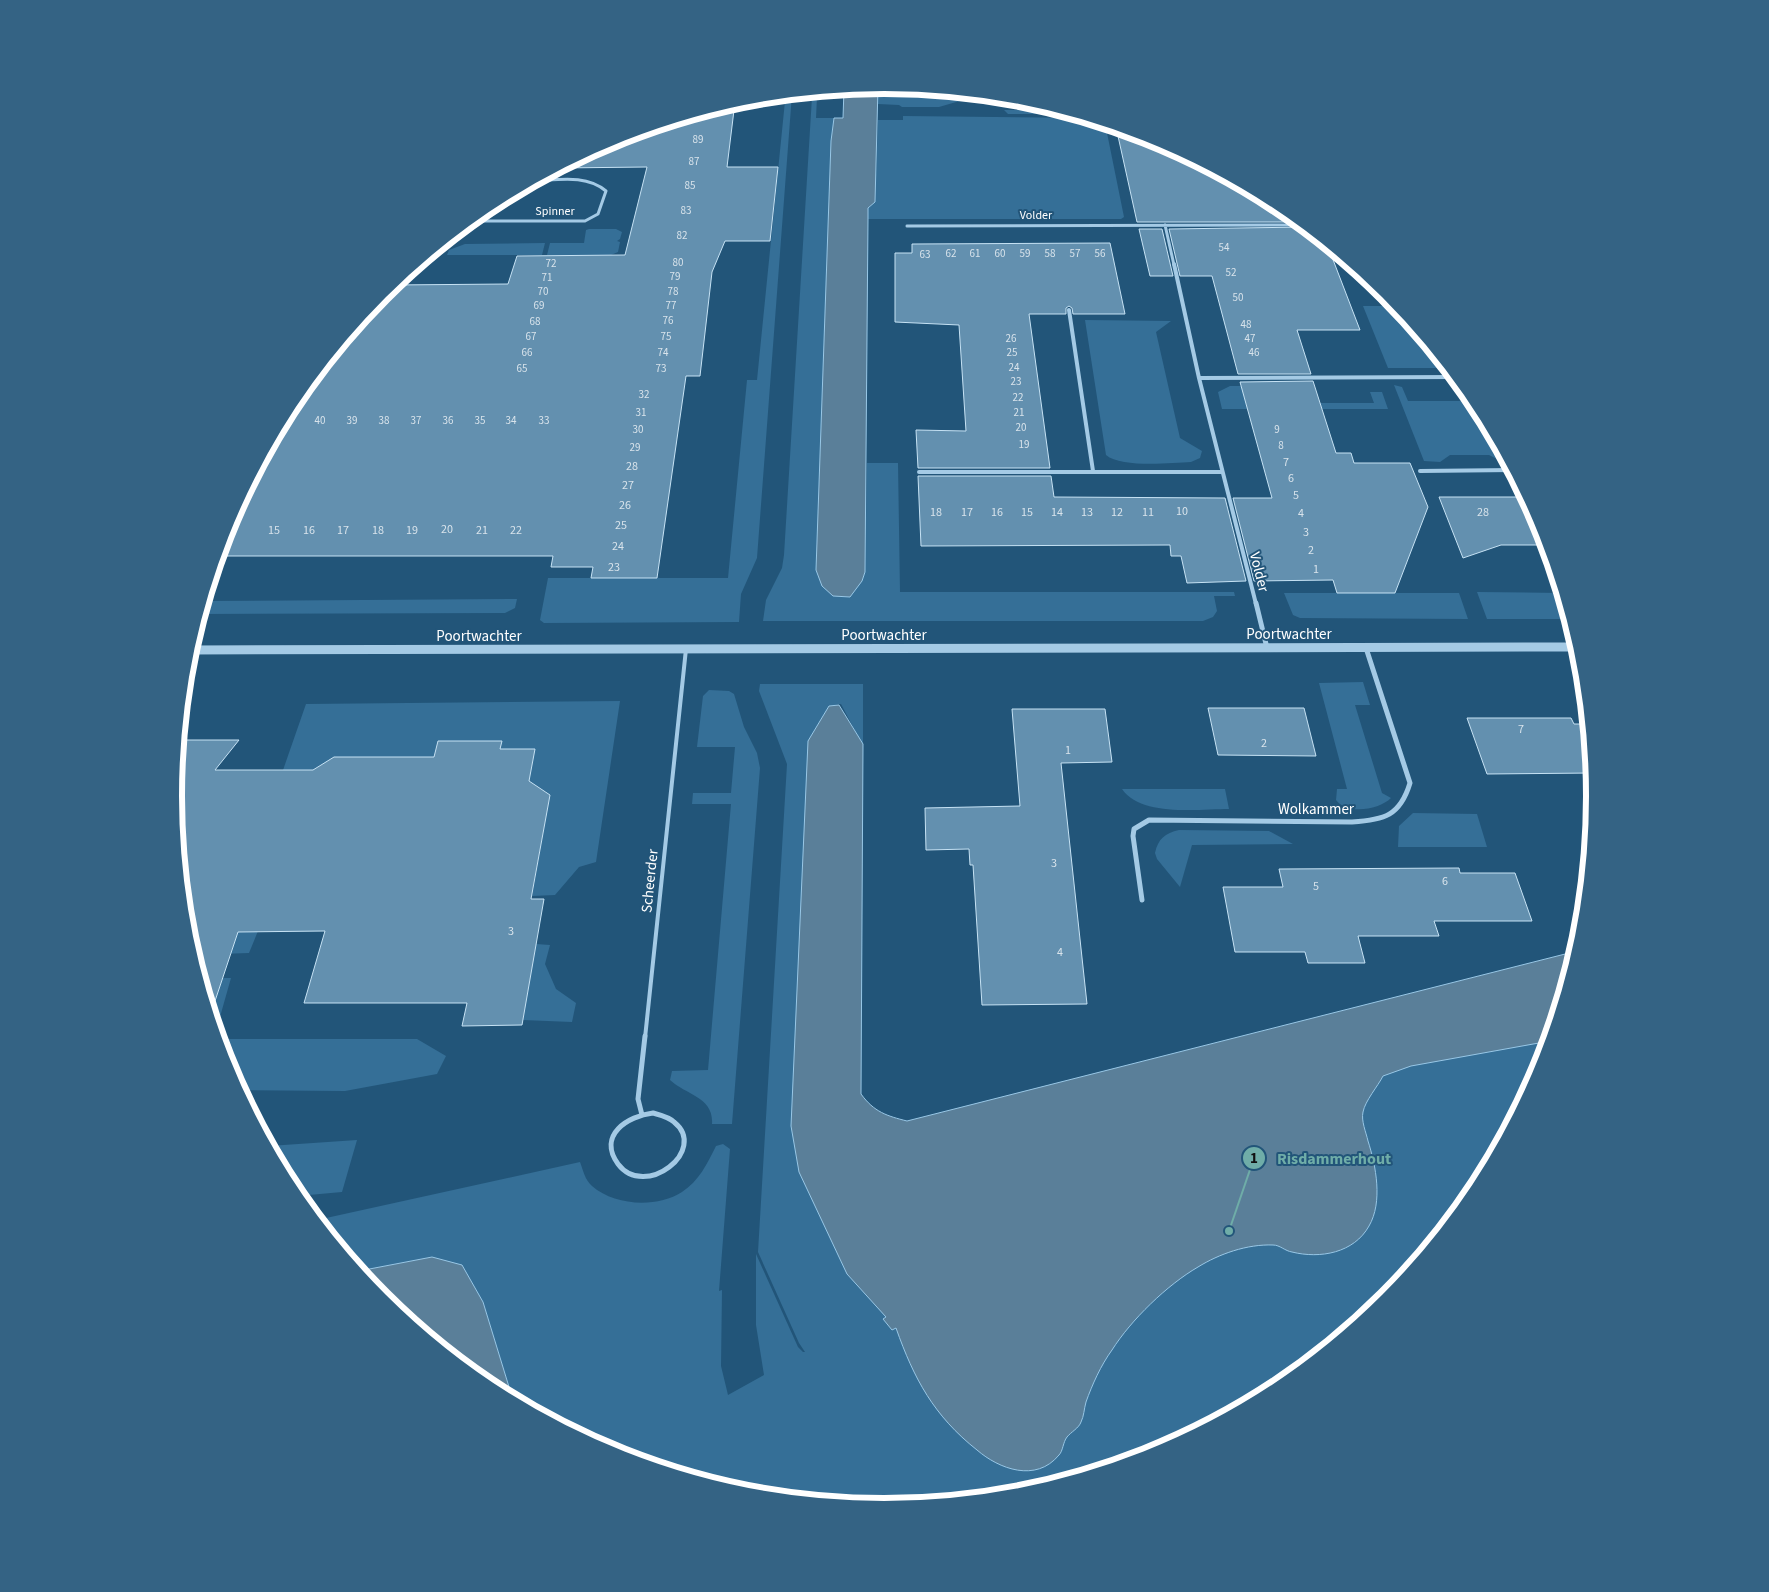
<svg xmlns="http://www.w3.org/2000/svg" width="1769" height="1592" font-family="'Source Sans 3',sans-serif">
	<rect width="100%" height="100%" fill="#225579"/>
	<!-- green -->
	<path fill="#356f97" d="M 884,85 L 900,87 L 900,96 L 1000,96 L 1026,100 L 963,100 L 939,107 L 902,107 L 899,105 L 878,104 L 878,86 Z
		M 792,94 L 757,558 L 741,594 L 739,622 L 544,623 L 540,620 L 548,578 L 728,578 L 747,380 L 757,380 L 785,101 L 740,100 Z
		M 812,97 L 817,97 L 816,118 L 834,118 L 831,141 L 816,570 L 862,581 L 865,572 L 867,463 L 898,463 L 900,592 L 1234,592 L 1235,596 L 1214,596 L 1217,611 L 1213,617 L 1203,621 L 763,621 L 766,600 L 782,568 L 784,555 Z
		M 1004,110 L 1059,110 L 1074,114 L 1008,114 Z
		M 903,116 L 1086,118 L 1105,123 L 1124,217 L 1121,219 L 868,219 L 868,208 L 875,202 L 878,120 L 903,120 Z
		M 589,229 L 616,229 L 622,232 L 620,239 L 617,241 L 620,242 L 618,252 L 611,255 L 547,255 L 550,243 L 584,243 L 586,230 Z
		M 545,243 L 542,255 L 447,255 L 449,250 L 465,244 Z
		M 1363,306 L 1398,306 L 1448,368 L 1388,368 Z
		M 1085,320 L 1171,321 L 1156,332 L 1180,438 L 1202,451 L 1200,458 L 1191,462 C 1170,463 1121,468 1106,455 Z
		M 1394,385 L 1402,387 L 1408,401 L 1466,401 L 1459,385 L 1462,385 L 1476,401 L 1508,461 L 1503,462 L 1489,455 L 1450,455 L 1440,462 L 1424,461 Z
		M 1230,386 L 1247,386 L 1257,403 L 1374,403 L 1370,392 L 1382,392 L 1388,409 L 1222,409 L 1218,392 Z
		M 1477,592 L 1562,593 L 1570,619 L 1487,619 Z
		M 1284,593 L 1459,593 L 1468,619 L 1300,618 L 1293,615 Z
		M 517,599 L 515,608 L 505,613 L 200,614 L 204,601 Z
		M 1363,682 L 1370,705 L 1355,705 L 1382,793 L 1391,798 C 1379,810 1347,815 1336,800 L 1337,789 L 1347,789 L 1319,683 Z
		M 760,684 L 863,684 L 863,746 L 841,704 L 829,706 L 799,1172 L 1344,1046 L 1560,1005 L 1541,1068 L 1476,1191 L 1387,1299 L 1279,1387 L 1156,1453 L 1023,1493 L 884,1507 L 746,1493 L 612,1453 L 513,1400 L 483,1302 L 432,1257 L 359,1271 L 317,1220 L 580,1162 C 583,1170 585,1180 592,1186 C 615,1206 657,1208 682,1192 C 699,1181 707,1164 716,1146 L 723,1144 L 730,1149 L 719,1291 L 722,1290 L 721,1366 L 728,1395 L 764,1375 L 756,1325 L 756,1254 L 798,1347 L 803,1352 L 805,1352 L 799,1343 L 758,1252 L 787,764 L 759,691 Z
		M 709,690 L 729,691 L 734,694 L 744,727 L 757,753 L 760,768 L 732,1124 L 712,1124 C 714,1097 686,1095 670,1080 L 672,1071 L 708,1070 L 731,804 L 692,804 L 693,793 L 731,793 L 735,747 L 697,747 L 703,696 Z
		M 620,701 L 596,862 L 579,867 L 555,895 L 532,896 L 550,795 L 545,791 L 527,791 L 535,749 L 500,749 L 501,741 L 438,741 L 434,757 L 334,757 L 328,761 L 249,953 L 219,954 L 306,704 Z
		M 1122,789 L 1225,789 L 1229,809 C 1198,809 1141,817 1122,789 Z
		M 1413,813 L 1477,814 L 1487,847 L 1398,847 L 1399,826 Z
		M 1179,830 L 1269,831 L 1293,844 L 1192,845 L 1180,887 L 1157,859 L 1155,853 C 1158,839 1165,833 1179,830 Z
		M 536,944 L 550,945 L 545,964 L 556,989 L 576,1003 L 572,1022 L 523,1020 L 522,1025 Z
		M 200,978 L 231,978 L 216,1031 Z
		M 219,1039 L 417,1039 L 446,1056 L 437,1074 L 345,1091 L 239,1090 L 228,1068 Z
		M 357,1140 L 342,1192 L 298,1196 L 269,1146 Z"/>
	<!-- water -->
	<path fill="#5a7f99" stroke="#98c7e6" d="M 878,86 L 875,202 L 868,208 L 868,219 L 865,572 L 862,581 L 850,597 L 833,596 L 822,586 L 816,570 L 831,141 L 834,118 L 843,118 L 844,89 Z
		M 839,705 L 863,744 L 861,1094 C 874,1112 887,1116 907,1121 L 1577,951 L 1550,1041 L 1411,1066 L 1383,1076 C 1378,1086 1365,1101 1363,1112 C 1361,1121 1366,1132 1368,1141 C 1376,1166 1383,1202 1369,1226 C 1354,1253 1320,1259 1292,1252 C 1285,1251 1280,1245 1273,1245 C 1247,1244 1219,1254 1198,1267 C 1167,1285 1131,1320 1112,1350 C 1101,1365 1092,1385 1086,1402 C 1084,1409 1084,1416 1081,1422 C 1079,1428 1071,1432 1067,1437 C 1063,1442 1063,1451 1059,1455 C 1036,1483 999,1469 977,1450 C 934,1416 914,1379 896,1328 L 892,1330 L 883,1319 L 886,1317 L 847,1274 L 799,1172 L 791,1126 L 808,741 L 829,706 Z
		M 432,1257 L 462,1265 L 483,1302 L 513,1400 L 489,1387 L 382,1299 L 359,1271 Z"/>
	<!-- building -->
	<path fill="#6390af" stroke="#c6e2f4" d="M 735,102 L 727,167 L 778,167 L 770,241 L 725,241 L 712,272 L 700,376 L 686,376 L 657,578 L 591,578 L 593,567 L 551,567 L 553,556 L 218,556 L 228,524 L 293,401 L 382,293 L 392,285 L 508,284 L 517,256 L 625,255 L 647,167 L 559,168 L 613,139 Z
		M 1116,127 L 1157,139 L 1280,205 L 1300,222 L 1137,222 Z
		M 1307,227 L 1327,244 L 1360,330 L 1297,330 L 1311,374 L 1238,374 L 1212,276 L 1180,276 L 1169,229 Z
		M 1139,229 L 1162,229 L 1173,276 L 1150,276 Z
		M 1110,243 L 1125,314 L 1073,314 L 1072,308 L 1069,306 L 1066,308 L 1066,314 L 1029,314 L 1050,468 L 918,468 L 916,430 L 966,431 L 959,325 L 895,322 L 895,253 L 912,253 L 912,244 Z
		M 1313,381 L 1336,453 L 1351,453 L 1354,463 L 1410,463 L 1428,507 L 1395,593 L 1337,593 L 1333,580 L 1254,581 L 1233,498 L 1272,498 L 1240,382 Z
		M 918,476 L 1051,476 L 1054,497 L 1225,498 L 1246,581 L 1187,583 L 1181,556 L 1171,556 L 1170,545 L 921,546 Z
		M 1439,497 L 1527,497 L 1541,524 L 1548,545 L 1501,545 L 1463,558 Z
		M 1208,708 L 1304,708 L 1316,756 L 1218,755 Z
		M 1012,709 L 1105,709 L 1112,762 L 1061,763 L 1087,1004 L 982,1005 L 973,865 L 970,865 L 969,849 L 926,850 L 925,808 L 1020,806 Z
		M 1467,718 L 1571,718 L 1574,724 L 1588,724 L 1593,773 L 1487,774 Z
		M 179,740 L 239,740 L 215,770 L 313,770 L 334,757 L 434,757 L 438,741 L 502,741 L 500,749 L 535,749 L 529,781 L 550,795 L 531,899 L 544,899 L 522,1025 L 462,1026 L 467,1003 L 304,1003 L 325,931 L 238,932 L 211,1013 L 187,934 L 174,796 Z
		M 1459,868 L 1460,873 L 1515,873 L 1532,921 L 1434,921 L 1439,936 L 1358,936 L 1365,963 L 1308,963 L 1305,952 L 1235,952 L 1223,887 L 1283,887 L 1279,869 Z"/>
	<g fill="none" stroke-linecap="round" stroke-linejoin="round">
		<!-- service-far1 -->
		<path stroke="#a4cae5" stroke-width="4" d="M 645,1038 L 686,649"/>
		<!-- service -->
		<path stroke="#a4cae5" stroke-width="5" d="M 653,1113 C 660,1115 669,1117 674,1122 C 709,1150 645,1200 618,1164 C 597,1135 628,1116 653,1113 Z
			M 642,1115 L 638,1099 L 645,1036"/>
		<!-- minor-far2 -->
		<path stroke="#a4cae5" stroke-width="3" d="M 470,221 L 585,221 L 598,214 L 606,191 C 586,174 558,180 534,181
			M 1165,225 L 1174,265
			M 907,226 L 1304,225"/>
		<!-- minor-far1 -->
		<path stroke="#a4cae5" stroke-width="4" d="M 1174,264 L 1199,378 L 1256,604
			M 1069,310 L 1093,471
			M 1199,378 L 1456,377
			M 1420,471 L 1513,470
			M 919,472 L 1222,472"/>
		<!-- minor -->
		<path stroke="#a4cae5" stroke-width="5" d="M 1256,603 L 1267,648
			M 1142,900 L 1133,836 L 1134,829 L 1149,820 L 1352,822 C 1384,820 1400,816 1410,783 L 1366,648"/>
		<!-- tertiary -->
		<path stroke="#a4cae5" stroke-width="9" d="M 189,650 L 1579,647"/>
	</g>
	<g text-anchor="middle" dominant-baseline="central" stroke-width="4" stroke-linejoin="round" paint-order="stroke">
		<!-- far-number labels -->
		<g font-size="11" fill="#d8e3eb">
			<text x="698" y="139">89</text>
			<text x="694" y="161">87</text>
			<text x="690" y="185">85</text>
			<text x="686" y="210">83</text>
			<text x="682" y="235">82</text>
			<text x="1224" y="247">54</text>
			<text x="951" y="253">62</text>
			<text x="975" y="253">61</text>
			<text x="1000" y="253">60</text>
			<text x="1025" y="253">59</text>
			<text x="1050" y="253">58</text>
			<text x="1075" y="253">57</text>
			<text x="1100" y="253">56</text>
			<text x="925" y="254">63</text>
			<text x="678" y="262">80</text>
			<text x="551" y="263">72</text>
			<text x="1231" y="272">52</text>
			<text x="675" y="276">79</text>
			<text x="547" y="277">71</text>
			<text x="543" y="291">70</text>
			<text x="673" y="291">78</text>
			<text x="1238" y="297">50</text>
			<text x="539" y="305">69</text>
			<text x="671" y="305">77</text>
			<text x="668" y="320">76</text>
			<text x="535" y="321">68</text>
			<text x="1246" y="324">48</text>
			<text x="531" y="336">67</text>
			<text x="666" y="336">75</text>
			<text x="1011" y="338">26</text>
			<text x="1250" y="338">47</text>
			<text x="527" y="352">66</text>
			<text x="663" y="352">74</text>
			<text x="1012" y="352">25</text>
			<text x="1254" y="352">46</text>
			<text x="1014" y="367">24</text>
			<text x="522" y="368">65</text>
			<text x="661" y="368">73</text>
			<text x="1016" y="381">23</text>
			<text x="644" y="394">32</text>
			<text x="1018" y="397">22</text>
			<text x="641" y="412">31</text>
			<text x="1019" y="412">21</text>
			<text x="320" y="420">40</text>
			<text x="352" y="420">39</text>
			<text x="384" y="420">38</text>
			<text x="416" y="420">37</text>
			<text x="448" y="420">36</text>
			<text x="480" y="420">35</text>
			<text x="511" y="420">34</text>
			<text x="544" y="420">33</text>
			<text x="1021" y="427">20</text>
			<text x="638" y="429">30</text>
			<text x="1277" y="429">9</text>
			<text x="1024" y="444">19</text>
			<text x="1281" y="445">8</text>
			<text x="635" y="447">29</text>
		</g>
		<!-- far-street labels -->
		<g font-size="12" fill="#fff" stroke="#225579">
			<text x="555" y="211">Spinner</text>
			<text x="1036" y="215">Volder</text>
		</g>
		<!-- number labels -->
		<g font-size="12" fill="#d8e3eb">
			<text x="1286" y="462">7</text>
			<text x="632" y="466">28</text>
			<text x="1291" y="478">6</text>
			<text x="628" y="485">27</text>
			<text x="1296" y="495">5</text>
			<text x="625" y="505">26</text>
			<text x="1182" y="511">10</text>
			<text x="936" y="512">18</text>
			<text x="967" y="512">17</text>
			<text x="997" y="512">16</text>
			<text x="1027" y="512">15</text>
			<text x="1057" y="512">14</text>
			<text x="1087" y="512">13</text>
			<text x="1117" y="512">12</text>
			<text x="1148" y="512">11</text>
			<text x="1483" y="512">28</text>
			<text x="1301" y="513">4</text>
			<text x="621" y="525">25</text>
			<text x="447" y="529">20</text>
			<text x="274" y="530">15</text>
			<text x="309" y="530">16</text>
			<text x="343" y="530">17</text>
			<text x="378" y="530">18</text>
			<text x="412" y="530">19</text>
			<text x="482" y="530">21</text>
			<text x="516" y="530">22</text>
			<text x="1306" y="532">3</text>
			<text x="618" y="546">24</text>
			<text x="1311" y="550">2</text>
			<text x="614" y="567">23</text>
			<text x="1316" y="569">1</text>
			<text x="1521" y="729">7</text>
			<text x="1264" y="743">2</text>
			<text x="1068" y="750">1</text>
			<text x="1054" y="863">3</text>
			<text x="1445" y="881">6</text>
			<text x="1316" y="886">5</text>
			<text x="511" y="931">3</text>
			<text x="1060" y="952">4</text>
		</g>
		<!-- street labels -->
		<g font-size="15" fill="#fff" stroke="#225579">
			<text transform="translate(1259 572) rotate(76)">Volder</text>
			<text x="1289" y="634">Poortwachter</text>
			<text x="884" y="635">Poortwachter</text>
			<text x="479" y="636">Poortwachter</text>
			<text x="1316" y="809">Wolkammer</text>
			<text transform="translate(650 881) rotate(-84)">Scheerder</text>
		</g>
	</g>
	<!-- crop -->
	<path d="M0 0H1769V1592H0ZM182 796a702 702 0 1 1 1404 0a702 702 0 1 1-1404 0Z" fill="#346384" fill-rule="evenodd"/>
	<path fill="none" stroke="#fff" stroke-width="6" d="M182 796a702 702 0 1 1 1404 0a702 702 0 1 1-1404 0Z"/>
	<!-- callouts -->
	<path fill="none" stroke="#6fada8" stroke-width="2" d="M1229 1231L1254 1158"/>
	<g fill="#6fada8" stroke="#225579" stroke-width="2">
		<circle cx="1229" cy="1231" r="5"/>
		<circle cx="1254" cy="1158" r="12"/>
	</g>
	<g font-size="15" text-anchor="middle" font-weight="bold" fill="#111">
		<text x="1254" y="1163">1</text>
	</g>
	<g font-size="16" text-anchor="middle" font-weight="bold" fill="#6fada8" stroke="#225579" stroke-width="4" stroke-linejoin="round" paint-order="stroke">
		<text x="1334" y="1164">Risdammerhout</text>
	</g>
</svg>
